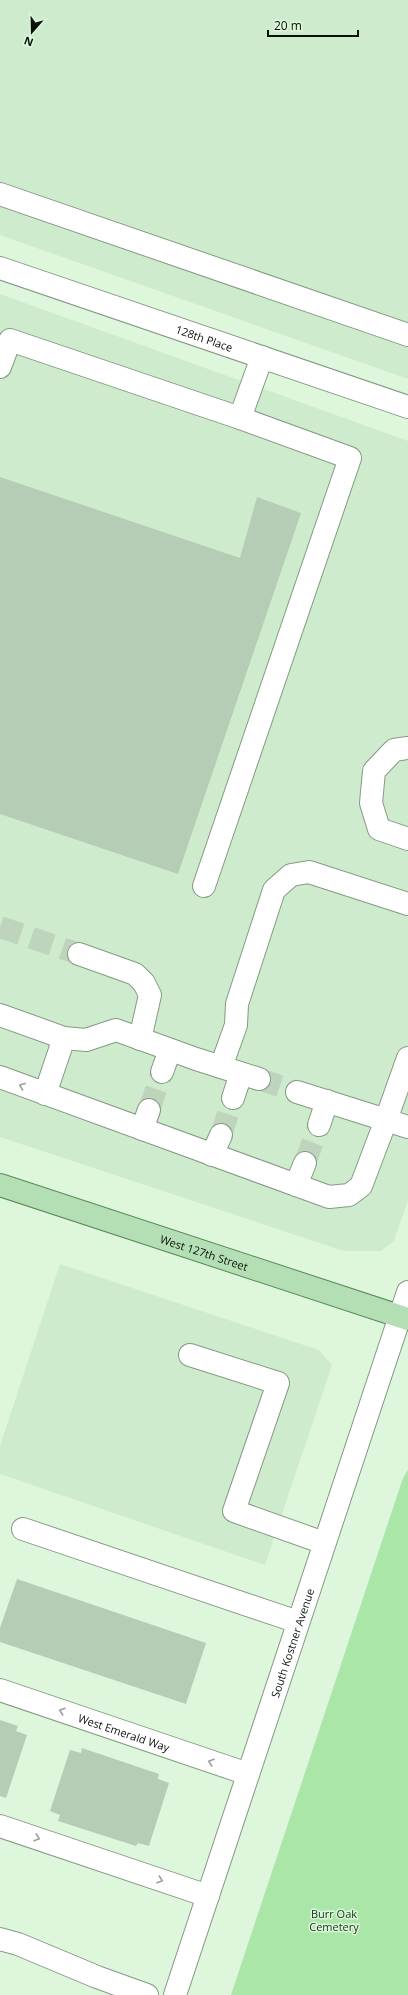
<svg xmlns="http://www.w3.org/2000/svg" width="408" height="1995" font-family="'Open Sans',sans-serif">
	<rect width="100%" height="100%" fill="#def6dc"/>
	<!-- built -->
	<path fill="#ceeccd" d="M 0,0 L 408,0 L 408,379 L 0,235 Z
		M 0,294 L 408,441 L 408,1200 L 394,1241 L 381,1251 L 344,1251 L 0,1137 Z
		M 60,1264 L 319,1350 L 332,1365 L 265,1565 L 0,1474 L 0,1446 Z"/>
	<!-- green -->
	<path fill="#aae6a8" d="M 408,1470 L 408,1995 L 231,1995 L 403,1478 Z"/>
	<!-- building -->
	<path fill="#b6cdb5" d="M 0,477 L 240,558 L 257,497 L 301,513 L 178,874 L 0,814 Z
		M 17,1579 L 206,1643 L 186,1704 L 0,1642 L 0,1628 Z
		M 0,1720 L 18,1726 L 16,1731 L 27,1735 L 6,1798 L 0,1796 Z
		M 82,1748 L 159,1774 L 158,1779 L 169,1783 L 149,1846 L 138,1843 L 136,1846 L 58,1821 L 60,1815 L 50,1811 L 70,1750 L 81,1753 Z"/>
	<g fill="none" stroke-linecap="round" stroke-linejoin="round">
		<!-- minor-tunnel -->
		<path stroke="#bed4bc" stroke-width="22" stroke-dasharray="22 11" stroke-linecap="butt" d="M 0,927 L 79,954
			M 259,1079 L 297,1092
			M 149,1110 L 162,1072
			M 221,1135 L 233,1098
			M 305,1163 L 319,1125"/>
		<defs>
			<g id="minor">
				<path d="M 0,194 L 408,335"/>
				<path id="s1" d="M 0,268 L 408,407"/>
				<path d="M 0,367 L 10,340 L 240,418"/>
				<path d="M 408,748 L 394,750 L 374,771 L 371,803 L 379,829 L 408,839"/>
				<path d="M 204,886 L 350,458 L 240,418 L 262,357"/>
				<path d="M 79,954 L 135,974 L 144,983 L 150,995 L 140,1039"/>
				<path d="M 0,1015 L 64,1038 L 86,1040 L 116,1030 L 196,1059 L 259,1079"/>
				<path d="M 221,1067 L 236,1025 L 237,1004 L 274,890 L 291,875 L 309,872 L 408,904"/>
				<path d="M 162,1072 L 170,1050"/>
				<path d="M 0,1077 L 329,1197 L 349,1195 L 361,1186 L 386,1120 L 408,1127"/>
				<path d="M 297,1092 L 386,1120 L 408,1058"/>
				<path d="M 45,1094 L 64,1038"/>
				<path d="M 233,1098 L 241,1074"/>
				<path d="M 319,1125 L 327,1101"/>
				<path d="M 142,1129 L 149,1110"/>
				<path d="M 212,1155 L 221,1135"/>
				<path d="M 296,1185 L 305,1163"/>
				<path d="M 190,1355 L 278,1383 L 234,1511 L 324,1543"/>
				<path d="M 23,1529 L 298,1622"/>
				<path id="s2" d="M 0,1690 L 248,1774"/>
				<path d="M 0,1826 L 208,1896"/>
				<path d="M 0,1939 L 18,1944 L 97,1977 L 147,1995"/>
				<path id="s3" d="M 175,1995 L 408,1292"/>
			</g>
			<g id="major">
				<path id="s4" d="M 0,1185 L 408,1319"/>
			</g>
		</defs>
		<!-- minor casing -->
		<use href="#minor" stroke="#849a83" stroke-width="24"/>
		<!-- major casing -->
		<use href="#major" stroke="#578957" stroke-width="24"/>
		<!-- minor -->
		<use href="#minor" stroke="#fff" stroke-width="22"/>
		<!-- major -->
		<use href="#major" stroke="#b4dfb4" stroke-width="22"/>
	</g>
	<!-- one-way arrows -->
	<defs><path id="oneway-chevron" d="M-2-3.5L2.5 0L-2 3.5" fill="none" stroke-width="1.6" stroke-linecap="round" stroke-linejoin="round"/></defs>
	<g stroke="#9c9f9c">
		<use href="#oneway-chevron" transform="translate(22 1086) rotate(-159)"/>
		<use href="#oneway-chevron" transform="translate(62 1711) rotate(-161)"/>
		<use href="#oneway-chevron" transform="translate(211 1762) rotate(-161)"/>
		<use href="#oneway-chevron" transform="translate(37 1838) rotate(19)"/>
		<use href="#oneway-chevron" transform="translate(160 1880) rotate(19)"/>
	</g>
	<g text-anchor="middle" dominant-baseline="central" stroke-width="3" stroke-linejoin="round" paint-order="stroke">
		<!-- street labels -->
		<g font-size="11" fill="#081008" stroke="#def6dc">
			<text stroke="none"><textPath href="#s1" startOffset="216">128th Place</textPath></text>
			<text stroke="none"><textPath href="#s4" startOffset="215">West 127th Street</textPath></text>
			<text stroke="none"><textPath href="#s3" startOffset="371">South Kostner Avenue</textPath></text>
			<text stroke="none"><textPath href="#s2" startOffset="131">West Emerald Way</textPath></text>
		</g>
		<!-- park labels -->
		<g font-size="11" fill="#0b370e" stroke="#def6dc">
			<text x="334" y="1913">Burr Oak<tspan x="334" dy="13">Cemetery</tspan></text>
		</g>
	</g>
	<!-- north arrow -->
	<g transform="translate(32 32) rotate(200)" stroke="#def6dc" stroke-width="3" paint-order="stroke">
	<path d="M0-3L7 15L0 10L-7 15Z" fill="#081008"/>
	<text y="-6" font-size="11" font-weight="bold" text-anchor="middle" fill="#081008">N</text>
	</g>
	<!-- scale -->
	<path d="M268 30v6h90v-6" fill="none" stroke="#081008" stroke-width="2"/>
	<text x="274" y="30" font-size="12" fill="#081008" stroke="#def6dc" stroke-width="3" paint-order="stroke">20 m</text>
</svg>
